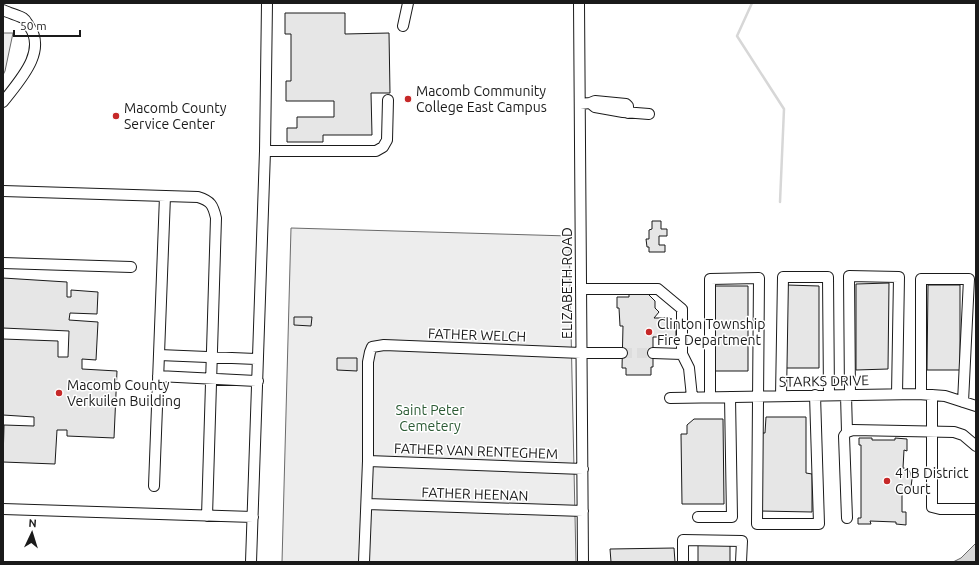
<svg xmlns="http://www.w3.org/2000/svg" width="979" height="565" font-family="Ubuntu,sans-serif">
	<rect width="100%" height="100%" fill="#fff"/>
	<!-- green -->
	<path fill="#ededed" stroke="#6a6a6a" d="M 3,33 L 13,33 L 5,71 L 3,75 Z
		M 291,228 L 569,236 L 576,562 L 282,562 Z"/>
	<!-- water -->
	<path fill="#d7d7d7" stroke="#6a6a6a" d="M 976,543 L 976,562 L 953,562 L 961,558 Z"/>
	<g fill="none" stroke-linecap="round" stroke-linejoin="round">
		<!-- stream -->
		<path stroke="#d7d7d7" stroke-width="2.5" d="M 752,3 L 737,36 L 784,109 L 780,202"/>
	</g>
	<!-- building -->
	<path fill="#e6e6e6" stroke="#1a1a1a" d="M 285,13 L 345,13 L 345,34 L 389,33 L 390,93 L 371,93 L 372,135 L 323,135 L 323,142 L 287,142 L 287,128 L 297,128 L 297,117 L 334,117 L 334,101 L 286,101 L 286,81 L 291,81 L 291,34 L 285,34 Z
		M 652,221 L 661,221 L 661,229 L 667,229 L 667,236 L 659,236 L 659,245 L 665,245 L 665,252 L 649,252 L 649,247 L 647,247 L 646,239 L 649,239 L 649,230 L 652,229 Z
		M 3,278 L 67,282 L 67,297 L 71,297 L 71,290 L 98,292 L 97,314 L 70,313 L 69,320 L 98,322 L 96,360 L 82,359 L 82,369 L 117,371 L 114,438 L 67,436 L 67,430 L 57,430 L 55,464 L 3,462 L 4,425 L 34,426 L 34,417 L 3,415 L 3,339 L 58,341 L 58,357 L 68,357 L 69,331 L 3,328 Z
		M 889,283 L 888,369 L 856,370 L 856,284 Z
		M 787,285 L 819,286 L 819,368 L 786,368 Z
		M 928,285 L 960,285 L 960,370 L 927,370 Z
		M 715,286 L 748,286 L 748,371 L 715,371 Z
		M 629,293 L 647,293 L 655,301 L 655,308 L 659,312 L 654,318 L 671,318 L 672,322 L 676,322 L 676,337 L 653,337 L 653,367 L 651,367 L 651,375 L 626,375 L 626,368 L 622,368 L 623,326 L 620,326 L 619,308 L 617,308 L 617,297 L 629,297 Z
		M 294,317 L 312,317 L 311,326 L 294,325 Z
		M 337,358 L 357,358 L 357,371 L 337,370 Z
		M 766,417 L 806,417 L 806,473 L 812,474 L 812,512 L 760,511 L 761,433 L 765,433 Z
		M 694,419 L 723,419 L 724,504 L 682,504 L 681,434 L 687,434 L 687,425 Z
		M 859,438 L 872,438 L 872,440 L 895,440 L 895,438 L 907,439 L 907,451 L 904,450 L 903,468 L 908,469 L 910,472 L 912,479 L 911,487 L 908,493 L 902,493 L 902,512 L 906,512 L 906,525 L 896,524 L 896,522 L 870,521 L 871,524 L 858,524 L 858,518 L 861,518 L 861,445 L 859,445 Z
		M 730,543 L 730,562 L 698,562 L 698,544 Z
		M 674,548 L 675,562 L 611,562 L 610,549 Z"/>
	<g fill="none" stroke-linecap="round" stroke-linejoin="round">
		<!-- minor-tunnel -->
		<path stroke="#ddd" stroke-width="10" stroke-dasharray="10 5" stroke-linecap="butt" d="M 622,353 L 653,353"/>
		<defs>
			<path id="minor" d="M 579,3 L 583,562
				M 3,10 C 9,13 17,15 23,18 C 26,20 27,23 29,26 C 48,52 18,82 3,102
				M 403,26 L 408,3
				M 590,103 L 595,101 L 626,104 L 628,106 L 628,113
				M 580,104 L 590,103 L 595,107 L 623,112 L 649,114
				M 265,151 L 376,151 L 383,147 L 387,140 L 388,100
				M 3,191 L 198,197 C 211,201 213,205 216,218 L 207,516
				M 3,263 L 131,267
				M 581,289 L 658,289 L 682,309 L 682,354 L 689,368 L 692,397
				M 653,353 L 682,354
				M 159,355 L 258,359
				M 158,376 L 258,381
				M 921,394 L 921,279 L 969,279 L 963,402
				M 846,395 L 847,432
				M 850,395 L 849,276 L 899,277 L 897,394
				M 932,395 L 932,507 L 940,509 L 976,509
				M 781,396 L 783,277 L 828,277 L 829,395
				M 710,397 L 710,279 L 759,278 L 757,524 L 819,524 L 815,395
				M 670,398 L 918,394 L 945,396 L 976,406
				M 368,461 L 583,469
				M 154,486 L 165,196
				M 367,504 L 583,511
				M 3,509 L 253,517
				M 698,517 L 732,517 L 730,397
				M 847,518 L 844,436 L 847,432 L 853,430 L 954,432 L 963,435 L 976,446
				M 251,562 L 265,151 L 267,3
				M 364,562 L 368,461 L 368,362 L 370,352 L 372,347 L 384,345 L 581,353 L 622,353
				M 683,562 L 683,540 L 742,541 L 741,562"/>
		</defs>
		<!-- minor casing -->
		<use href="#minor" stroke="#1a1a1a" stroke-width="12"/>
		<!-- minor -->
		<use href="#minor" stroke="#fff" stroke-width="10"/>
	</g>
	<!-- markers -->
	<g fill="#c62828" stroke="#fff" stroke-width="1.5">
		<circle cx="408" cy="99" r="4"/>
		<circle cx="116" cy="116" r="4"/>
		<circle cx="649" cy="332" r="4"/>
		<circle cx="59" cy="393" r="4"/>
		<circle cx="887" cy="481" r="4"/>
	</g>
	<g text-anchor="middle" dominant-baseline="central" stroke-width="3" stroke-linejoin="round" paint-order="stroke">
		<!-- poi labels -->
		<g font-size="14" fill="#1a1a1a" stroke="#fff" text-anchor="start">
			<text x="416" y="91">Macomb Community<tspan x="416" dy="16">College East Campus</tspan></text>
			<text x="124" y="108">Macomb County<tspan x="124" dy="16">Service Center</tspan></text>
			<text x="657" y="324">Clinton Township<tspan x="657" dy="16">Fire Department</tspan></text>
			<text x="67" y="385">Macomb County<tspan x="67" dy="16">Verkuilen Building</tspan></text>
			<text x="895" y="473">41B District<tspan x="895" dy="16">Court</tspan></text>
		</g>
		<!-- street labels -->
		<g font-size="14" fill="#1a1a1a" stroke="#fff">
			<text transform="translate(567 283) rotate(-90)">ELIZABETH ROAD</text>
			<text transform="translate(477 335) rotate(2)">FATHER WELCH</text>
			<text transform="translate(824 381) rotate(-1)">STARKS DRIVE</text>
			<text transform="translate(476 451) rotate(2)">FATHER VAN RENTEGHEM</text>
			<text transform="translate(475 494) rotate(2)">FATHER HEENAN</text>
		</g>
		<!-- park labels -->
		<g font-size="14" fill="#2b5a34" stroke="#fff">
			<text x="430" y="410">Saint Peter<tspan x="430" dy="16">Cemetery</tspan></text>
		</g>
	</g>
	<!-- border -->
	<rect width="979" height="565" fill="none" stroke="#1a1a1a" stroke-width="8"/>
	<!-- north arrow -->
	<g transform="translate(32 533) rotate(4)" stroke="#ffffff" stroke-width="3" paint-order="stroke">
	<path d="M0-3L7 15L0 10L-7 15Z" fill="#1a1a1a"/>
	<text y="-6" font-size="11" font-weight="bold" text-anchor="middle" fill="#1a1a1a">N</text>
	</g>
	<!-- scale -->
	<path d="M14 30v6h66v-6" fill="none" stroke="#1a1a1a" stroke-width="2"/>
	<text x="20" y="30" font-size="12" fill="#1a1a1a" stroke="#ffffff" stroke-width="3" paint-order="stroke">50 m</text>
</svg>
